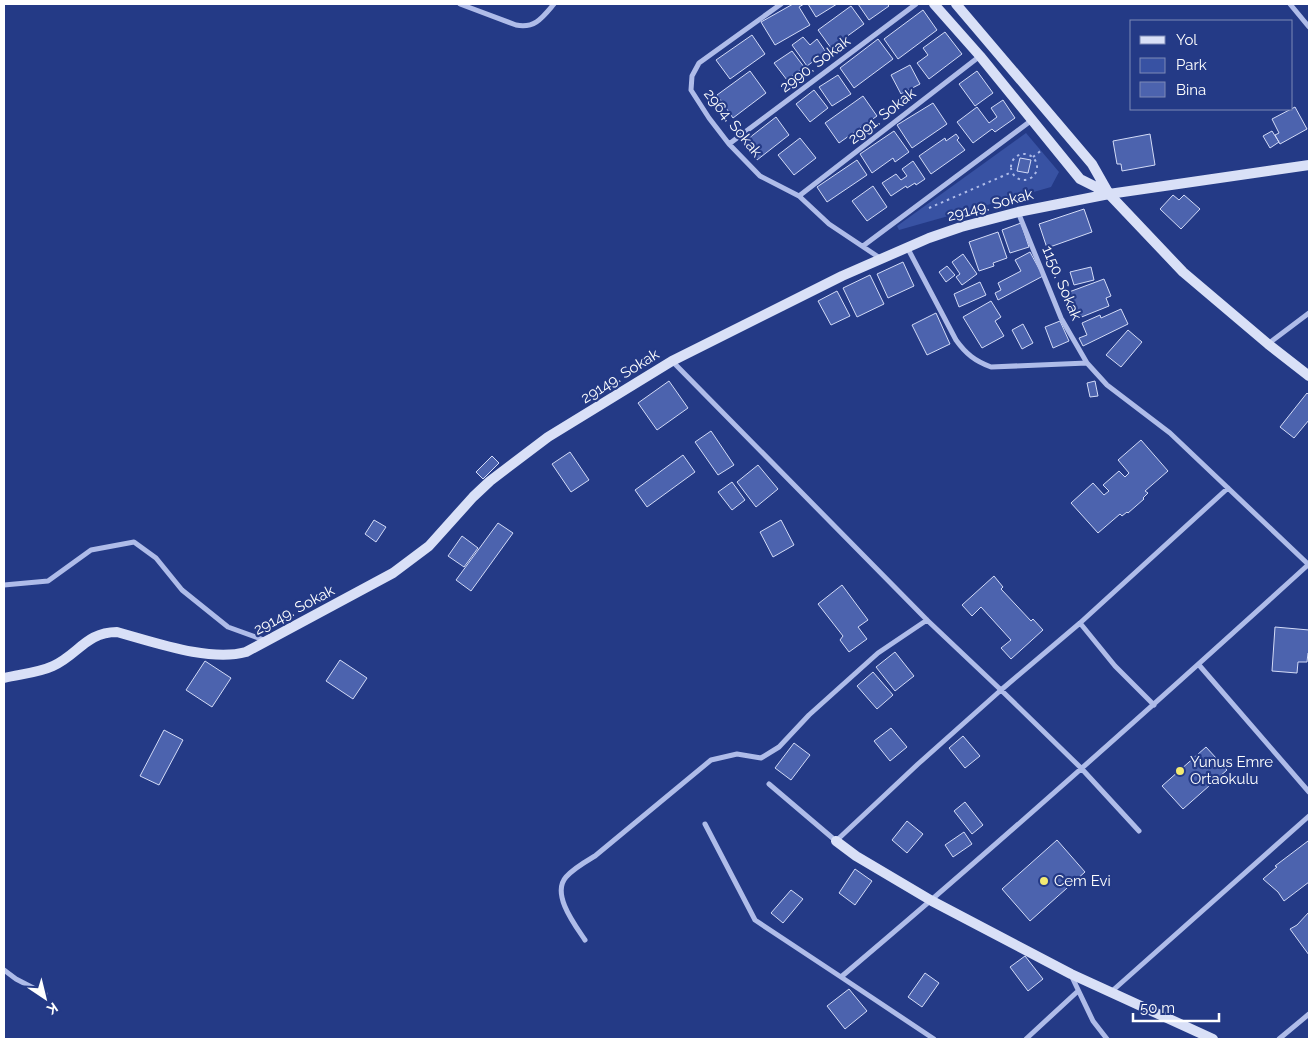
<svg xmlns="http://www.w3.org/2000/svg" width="1313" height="1043" font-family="Raleway,sans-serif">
	<rect width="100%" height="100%" fill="#243a86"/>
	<!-- green -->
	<path fill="#3852a3" d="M 1026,133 L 1059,172 L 1051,187 L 899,230 L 897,226 Z"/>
	<!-- building -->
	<path fill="#4c63ae" stroke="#d3dbf7" d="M 793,4 L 804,4 L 799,7 L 810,25 L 775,45 L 761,22 Z
		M 808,4 L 837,4 L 816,17 Z
		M 858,4 L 887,4 L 889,6 L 869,20 Z
		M 851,6 L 864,24 L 831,48 L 818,30 Z
		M 923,10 L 937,30 L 898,59 L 884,39 Z
		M 945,32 L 962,54 L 929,79 L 917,63 L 928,55 L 923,48 Z
		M 752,35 L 765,54 L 730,79 L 716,60 Z
		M 803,37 L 810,45 L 817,39 L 826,52 L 807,66 L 792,45 Z
		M 878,39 L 893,59 L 854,88 L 840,68 Z
		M 792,51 L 804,67 L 787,80 L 774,63 Z
		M 910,65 L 920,84 L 901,94 L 891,75 Z
		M 750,71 L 766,93 L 733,118 L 717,95 Z
		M 977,71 L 993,93 L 975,106 L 959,84 Z
		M 838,75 L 851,94 L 832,106 L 819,87 Z
		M 814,90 L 828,108 L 810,122 L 796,104 Z
		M 863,96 L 877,116 L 839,143 L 825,123 Z
		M 1003,100 L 1015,118 L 995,132 L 992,129 L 973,143 L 957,122 L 977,107 L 989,123 L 997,117 L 991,108 Z
		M 933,103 L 947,124 L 912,148 L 897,125 Z
		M 1295,107 L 1307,129 L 1280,144 L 1275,135 L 1279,133 L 1272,119 Z
		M 776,117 L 789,135 L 757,160 L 744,142 Z
		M 894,131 L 909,152 L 895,162 L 893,158 L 872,173 L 860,154 Z
		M 1272,131 L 1279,142 L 1270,148 L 1263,136 Z
		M 956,134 L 959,138 L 957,140 L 965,150 L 931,174 L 919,156 L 945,138 L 946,141 Z
		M 1150,134 L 1155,165 L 1122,171 L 1121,164 L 1117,164 L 1113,141 Z
		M 800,138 L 816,158 L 794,175 L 778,155 Z
		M 1020,158 L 1031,160 L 1028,173 L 1017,171 Z
		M 857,160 L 867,175 L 827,202 L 817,187 Z
		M 913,161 L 925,179 L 916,185 L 915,183 L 907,188 L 906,186 L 891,196 L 882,183 L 896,174 L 901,180 L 907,176 L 902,169 Z
		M 873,186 L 887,207 L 867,221 L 852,201 Z
		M 1173,195 L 1179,200 L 1184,195 L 1200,209 L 1181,229 L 1160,209 Z
		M 1084,209 L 1092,232 L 1047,248 L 1039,224 Z
		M 1021,223 L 1029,247 L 1010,253 L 1002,230 Z
		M 998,232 L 1007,258 L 993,263 L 994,266 L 979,271 L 969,242 Z
		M 1030,252 L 1043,276 L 998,300 L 995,293 L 1001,290 L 998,283 L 1021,271 L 1015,260 Z
		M 963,254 L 977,274 L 962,285 L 956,277 L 960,274 L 952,262 Z
		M 903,262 L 914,286 L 888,298 L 877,274 Z
		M 947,266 L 955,275 L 946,282 L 939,272 Z
		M 1091,267 L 1094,280 L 1074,285 L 1070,272 Z
		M 870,275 L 884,304 L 857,317 L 843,288 Z
		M 1104,279 L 1111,296 L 1106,298 L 1109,306 L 1079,318 L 1069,292 Z
		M 980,282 L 986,295 L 959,307 L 954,294 Z
		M 837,291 L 850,316 L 831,325 L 818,301 Z
		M 991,301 L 1001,317 L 995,321 L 1004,336 L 982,348 L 963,317 Z
		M 1121,309 L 1128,324 L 1083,346 L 1079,338 L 1087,335 L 1082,323 L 1100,315 L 1101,318 Z
		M 936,313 L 950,344 L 927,355 L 912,325 Z
		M 1060,321 L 1069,341 L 1053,348 L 1045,327 Z
		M 1023,324 L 1033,343 L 1022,349 L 1012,330 Z
		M 1128,330 L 1142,342 L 1121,367 L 1106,355 Z
		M 669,381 L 688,408 L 657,430 L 638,403 Z
		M 1095,381 L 1098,396 L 1090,397 L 1087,383 Z
		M 1307,393 L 1309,395 L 1309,420 L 1294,438 L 1280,427 Z
		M 711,431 L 734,465 L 718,475 L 695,442 Z
		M 1141,440 L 1168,471 L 1145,491 L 1148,493 L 1143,498 L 1144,499 L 1128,513 L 1127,512 L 1122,516 L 1120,514 L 1098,533 L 1071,503 L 1093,483 L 1104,495 L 1109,491 L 1103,485 L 1119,471 L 1125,477 L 1129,473 L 1118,460 Z
		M 570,452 L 589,480 L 571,492 L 552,464 Z
		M 683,455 L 695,472 L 647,507 L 635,490 Z
		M 492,456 L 499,463 L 483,479 L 476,472 Z
		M 758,465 L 778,489 L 756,507 L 737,482 Z
		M 732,482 L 745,500 L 732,510 L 718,492 Z
		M 374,520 L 386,527 L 376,542 L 365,534 Z
		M 781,520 L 794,545 L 773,557 L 760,532 Z
		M 498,523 L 513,533 L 471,591 L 456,580 Z
		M 462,536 L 478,548 L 464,567 L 448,556 Z
		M 994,576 L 1003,587 L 1001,589 L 1031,621 L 1033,619 L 1043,630 L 1011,659 L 1001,648 L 1011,640 L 981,607 L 972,616 L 962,605 Z
		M 842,585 L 868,620 L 858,627 L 867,639 L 849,652 L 840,640 L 843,636 L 818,604 Z
		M 1275,627 L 1309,630 L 1309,653 L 1308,653 L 1307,662 L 1298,662 L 1297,673 L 1272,671 Z
		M 895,652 L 914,676 L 895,691 L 876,667 Z
		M 340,660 L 367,678 L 353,699 L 326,681 Z
		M 205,661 L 231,678 L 212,707 L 186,690 Z
		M 873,672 L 893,695 L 877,709 L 857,686 Z
		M 891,728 L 907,747 L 890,761 L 874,741 Z
		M 164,730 L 183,740 L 159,785 L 140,776 Z
		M 963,736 L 980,756 L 965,768 L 949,748 Z
		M 794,743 L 810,755 L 791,780 L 775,768 Z
		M 1206,747 L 1227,770 L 1183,809 L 1162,786 Z
		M 965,802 L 983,825 L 972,834 L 954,811 Z
		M 907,821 L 923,834 L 907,853 L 892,840 Z
		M 964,832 L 972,844 L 953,857 L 945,845 Z
		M 1057,840 L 1085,872 L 1030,921 L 1002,889 Z
		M 1308,841 L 1309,843 L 1309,882 L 1284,901 L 1278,892 L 1263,879 L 1277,867 L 1275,866 Z
		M 855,869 L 872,881 L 855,905 L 839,893 Z
		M 791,890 L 803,899 L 783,923 L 771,913 Z
		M 1309,912 L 1309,955 L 1290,929 L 1297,925 Z
		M 1025,956 L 1043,979 L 1028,991 L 1010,967 Z
		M 925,973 L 939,983 L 922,1007 L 908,997 Z
		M 849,989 L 867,1011 L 845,1029 L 827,1006 Z"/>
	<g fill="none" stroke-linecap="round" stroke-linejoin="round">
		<!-- path -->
		<path stroke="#afbce9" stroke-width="2" stroke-dasharray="2.5 4" stroke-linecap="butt" d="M1011 167a13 13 0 1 1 26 0a13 13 0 1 1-26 0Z
			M 1033,157 L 1043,149
			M 929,208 L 1012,172"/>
		<!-- street -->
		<path stroke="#afbce9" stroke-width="5" d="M 460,4 L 516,25 C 535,29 543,17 554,4
			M 781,4 L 699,63 L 692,76 L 691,90 L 709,118 L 729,144 L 760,176 L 799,196 L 829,224 L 880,258
			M 1290,4 L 1309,27
			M 729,144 L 916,4
			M 799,196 L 980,56
			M 1018,212 L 1061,318 L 1087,363
			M 863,246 L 1032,120
			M 907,247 L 956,340 C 966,354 975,361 991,367 L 1087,363 L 1107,385 L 1170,433 L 1309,565
			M 1268,344 L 1309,313
			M 672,361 L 927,620 L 1001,690 L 1081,768 L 1139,831
			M 4,585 L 48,581 L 91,550 L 134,542 L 156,558 L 182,590 L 228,627 L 264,640
			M 1080,623 L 1115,666 L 1154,705
			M 1199,665 L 1309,792
			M 769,784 L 836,841 L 918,764 L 1001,690 L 1080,623 L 1228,488
			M 705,824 L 755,920 L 841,977 C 1000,843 1155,704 1309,564
			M 585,940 C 575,925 551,894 566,877 C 574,868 585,862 595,856 L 711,760 L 737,754 L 761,758 L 779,747 L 809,715 L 878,653 L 927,620
			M 4,970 L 16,979 L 45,994
			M 1071,975 L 1093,1021 L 1107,1039
			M 841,977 L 934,1039
			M 1111,992 L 1309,816
			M 1026,1039 L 1078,991
			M 1279,1039 L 1309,1014"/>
		<!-- secondary -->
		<path stroke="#d9e0f7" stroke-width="10" d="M 934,4 L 980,56 L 1080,179 L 1108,193
			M 956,4 L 1092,164 L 1109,194 L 1183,272 L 1268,344 L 1309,376
			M 4,678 C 20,674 38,673 53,666 C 78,655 86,632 117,632 C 154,642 209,662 246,652 L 393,573 L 429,546 L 473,497 L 490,481 L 548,437 L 672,361 L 842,276 L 929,238 L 961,227 L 1018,212 L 1109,194 L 1309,165
			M 836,841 L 856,856 L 932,901 L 1071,974 L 1213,1039"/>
	</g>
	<!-- markers -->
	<g fill="#f3ea72" stroke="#243a86" stroke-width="2">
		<circle cx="1180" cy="771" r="5"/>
		<circle cx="1044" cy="881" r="5"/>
	</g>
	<g text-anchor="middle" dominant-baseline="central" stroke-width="4.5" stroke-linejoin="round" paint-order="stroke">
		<!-- street labels -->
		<g font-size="15" fill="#fff" stroke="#243a86">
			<text transform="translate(815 64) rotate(-37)">2990. Sokak</text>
			<text transform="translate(882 116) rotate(-38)">2991. Sokak</text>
			<text transform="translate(733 123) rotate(51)">2964. Sokak</text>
			<text transform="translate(990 205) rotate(-15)">29149. Sokak</text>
			<text transform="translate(1062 283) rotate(67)">1150. Sokak</text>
			<text transform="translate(620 376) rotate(-32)">29149. Sokak</text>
			<text transform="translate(294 610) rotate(-28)">29149. Sokak</text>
		</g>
		<!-- poi labels -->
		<g font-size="15" fill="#fff" stroke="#243a86" text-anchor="start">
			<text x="1190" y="762">Yunus Emre<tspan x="1190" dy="17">Ortaokulu</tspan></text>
			<text x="1054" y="881">Cem Evi</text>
		</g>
	</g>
	<!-- border -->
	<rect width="1313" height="1043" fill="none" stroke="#ffffff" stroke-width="10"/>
	<!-- legend -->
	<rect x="1130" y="20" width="162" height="90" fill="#243a86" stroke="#7c89b6"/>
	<rect x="1140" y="36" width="25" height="8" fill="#d9e0f7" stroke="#7c89b6"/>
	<text x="1176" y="45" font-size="15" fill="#ffffff">Yol</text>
	<rect x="1140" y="58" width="25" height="15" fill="#3852a3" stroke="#7c89b6"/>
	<text x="1176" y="70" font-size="15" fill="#ffffff">Park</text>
	<rect x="1140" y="82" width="25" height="15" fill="#4c63ae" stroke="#7c89b6"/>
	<text x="1176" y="95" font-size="15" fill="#ffffff">Bina</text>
	<!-- north arrow -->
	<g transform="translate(45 998) rotate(145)" stroke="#243a86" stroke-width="4" paint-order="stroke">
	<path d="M0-4L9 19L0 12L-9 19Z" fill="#ffffff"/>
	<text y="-8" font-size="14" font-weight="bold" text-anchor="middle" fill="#ffffff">K</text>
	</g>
	<!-- scale -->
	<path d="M1133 1013v8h86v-8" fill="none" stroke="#ffffff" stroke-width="2.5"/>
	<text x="1140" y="1013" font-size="15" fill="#ffffff" stroke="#243a86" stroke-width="4" paint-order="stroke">50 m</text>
</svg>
